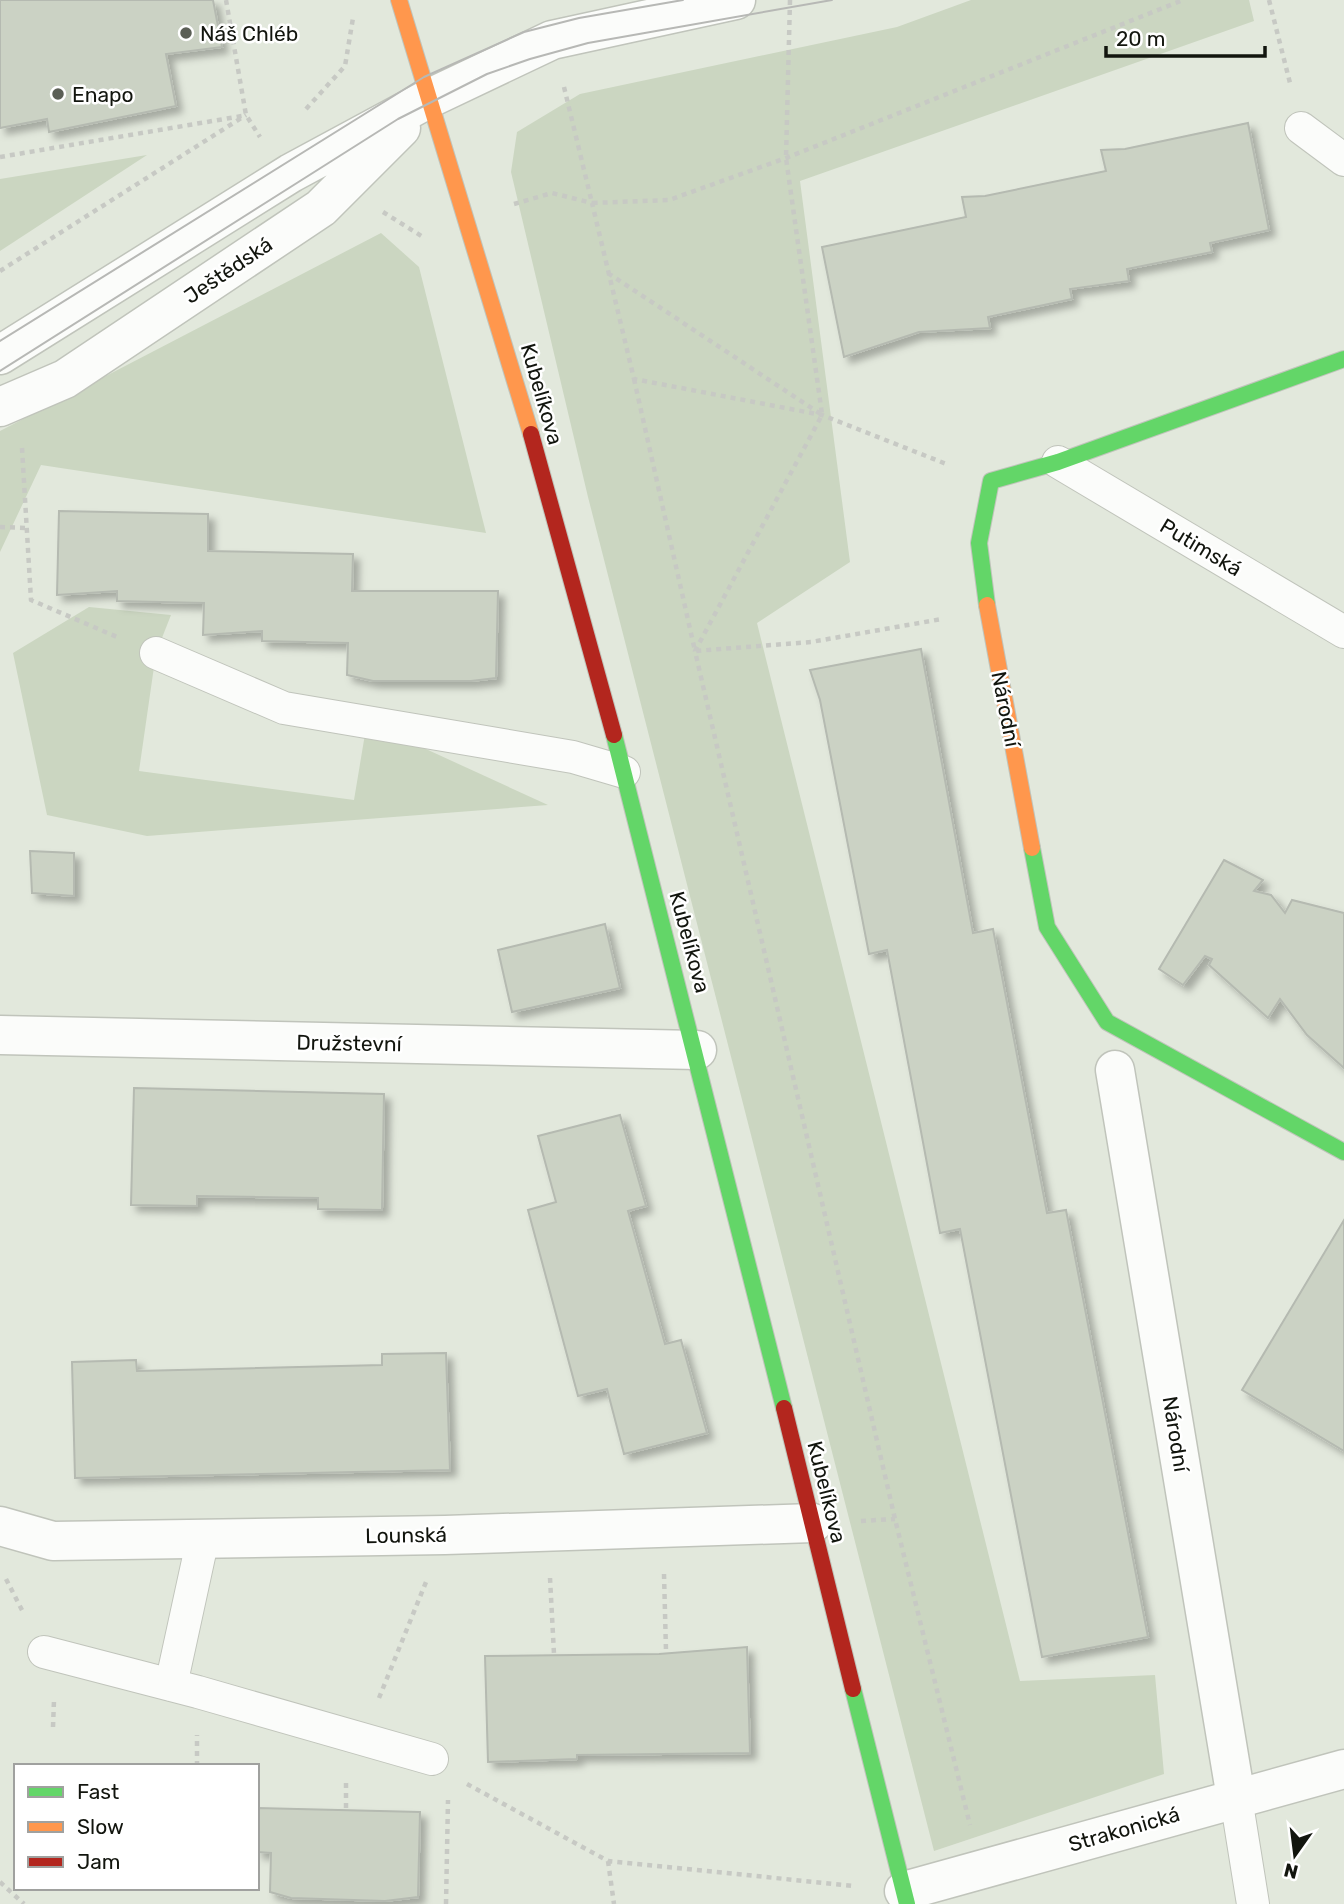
<svg xmlns="http://www.w3.org/2000/svg" width="1344" height="1904" font-family="Rubik,sans-serif">
	<defs>
		<filter id="shadow"><feDropShadow dx="6" dy="6" stdDeviation="3.5" flood-color="#0004"/></filter>
	</defs>
	<rect width="100%" height="100%" fill="#e2e8dc"/>
	<!-- green -->
	<path fill="#cbd6c1" d="M 971,0 L 1249,0 L 1254,21 L 800,181 L 850,562 L 757,623 L 1020,1681 L 1155,1675 L 1164,1774 L 934,1851 L 588,497 L 511,172 L 517,132 L 580,94 L 897,27 Z
		M 147,155 L 0,251 L 0,179 Z
		M 381,233 L 419,267 L 486,533 L 41,465 L 0,552 L 0,431 Z
		M 89,607 L 171,615 L 156,653 L 139,771 L 354,800 L 367,722 L 548,805 L 147,836 L 47,815 L 13,653 Z"/>
	<!-- building -->
	<path fill="#cbd2c4" stroke="#b5bab1" stroke-width="2" filter="url(#shadow)" d="M 0,0 L 213,0 L 222,47 L 166,54 L 176,106 L 49,132 L 47,119 L 0,128 Z
		M 1248,123 L 1269,230 L 1210,243 L 1212,252 L 1127,269 L 1129,281 L 1070,289 L 1072,299 L 988,317 L 990,328 L 919,332 L 844,357 L 822,247 L 966,217 L 962,197 L 985,196 L 1106,171 L 1101,150 L 1125,149 Z
		M 59,511 L 208,514 L 208,551 L 353,554 L 352,591 L 498,591 L 496,678 L 471,681 L 373,681 L 347,675 L 348,643 L 262,641 L 262,631 L 203,635 L 204,603 L 117,601 L 117,591 L 57,595 Z
		M 921,649 L 973,933 L 993,929 L 1047,1213 L 1066,1210 L 1148,1637 L 1042,1657 L 960,1229 L 940,1233 L 887,950 L 869,954 L 820,700 L 810,670 Z
		M 30,851 L 74,853 L 74,896 L 32,893 Z
		M 1224,860 L 1263,880 L 1254,891 L 1271,895 L 1285,913 L 1292,900 L 1344,913 L 1344,1068 L 1307,1035 L 1280,999 L 1268,1018 L 1209,965 L 1212,959 L 1205,956 L 1183,985 L 1159,969 Z
		M 605,924 L 620,988 L 512,1012 L 498,950 Z
		M 134,1088 L 384,1094 L 382,1210 L 318,1209 L 318,1198 L 197,1196 L 197,1206 L 131,1205 Z
		M 620,1115 L 646,1206 L 628,1211 L 665,1344 L 681,1340 L 707,1433 L 624,1454 L 607,1389 L 578,1396 L 528,1210 L 556,1202 L 538,1136 Z
		M 1344,1220 L 1344,1451 L 1242,1390 Z
		M 446,1353 L 450,1470 L 75,1478 L 72,1362 L 136,1360 L 137,1371 L 382,1365 L 382,1354 Z
		M 747,1647 L 750,1753 L 577,1755 L 577,1759 L 488,1762 L 485,1656 L 659,1654 Z
		M 257,1808 L 420,1812 L 418,1897 L 385,1901 L 291,1898 L 270,1892 L 271,1853 L 257,1852 Z"/>
	<g fill="none" stroke-linecap="round" stroke-linejoin="round">
		<defs>
			<path id="lane" d="M 1301,128 L 1344,160
				M 1058,462 L 1344,632
				M 156,653 L 284,708 L 573,757 L 624,772
				M 44,1652 L 198,1692 L 432,1759
				M 171,1685 L 203,1538
				M 1236,1798 L 1253,1904"/>
			<path id="street" d="M 0,355 L 291,173 L 430,98 L 552,40 L 736,0
				M 0,407 L 65,379 L 321,208 L 401,128
				M 0,1035 L 697,1050
				M 1115,1070 L 1236,1798
				M 0,1526 L 53,1541 L 445,1535 L 813,1523
				M 904,1891 L 1344,1769"/>
			<path id="fast" d="M 987,605 L 979,543 L 991,481 L 1058,462 L 1344,359
				M 614,735 L 784,1408
				M 1032,848 L 1047,927 L 1107,1022 L 1344,1152
				M 853,1689 L 907,1904"/>
			<path id="slow" d="M 399,0 L 531,434
				M 987,605 L 1032,848"/>
			<path id="jam" d="M 531,434 L 614,735
				M 784,1408 L 853,1689"/>
		</defs>
		<!-- lane casing -->
		<use href="#lane" stroke="#c0c4bb" stroke-width="34"/>
		<!-- street casing -->
		<use href="#street" stroke="#c0c4bb" stroke-width="41"/>
		<!-- fast casing -->
		<use href="#fast" stroke="#c0c4bb" stroke-width="18"/>
		<!-- slow casing -->
		<use href="#slow" stroke="#c0c4bb" stroke-width="18"/>
		<!-- jam casing -->
		<use href="#jam" stroke="#c0c4bb" stroke-width="18"/>
		<!-- path -->
		<path stroke="#c7c9c4" stroke-width="4.5" stroke-dasharray="5 5" stroke-linecap="butt" d="M 226,0 L 246,115 L 260,137
			M 790,0 L 786,158 L 822,414
			M 1269,0 L 1291,87
			M 564,87 L 592,203 L 669,200 L 786,158 L 1183,0
			M 306,109 L 345,66 L 353,18
			M 0,157 L 242,116
			M 514,204 L 552,193 L 592,203 L 634,379 L 822,415 L 949,465
			M 383,212 L 423,237
			M 0,271 L 246,115
			M 608,273 L 822,415 L 695,651 L 895,1519 L 970,1825
			M 634,379 L 695,651 L 811,642 L 942,619
			M 22,448 L 31,600 L 117,637
			M 0,527 L 28,528
			M 861,1521 L 895,1519
			M 664,1574 L 666,1651
			M 550,1578 L 554,1654
			M 6,1579 L 24,1614
			M 379,1698 L 426,1582
			M 53,1727 L 54,1700
			M 197,1766 L 197,1735
			M 467,1784 L 608,1861 L 854,1886
			M 346,1808 L 346,1781
			M 608,1861 L 614,1904
			M 0,1882 L 24,1904
			M 446,1904 L 448,1800"/>
		<!-- lane -->
		<use href="#lane" stroke="#fbfcfa" stroke-width="32"/>
		<!-- street -->
		<use href="#street" stroke="#fbfcfa" stroke-width="38"/>
		<!-- fast -->
		<use href="#fast" stroke="#63d668" stroke-width="16"/>
		<!-- slow -->
		<use href="#slow" stroke="#ff974d" stroke-width="16"/>
		<!-- jam -->
		<use href="#jam" stroke="#b3261e" stroke-width="16"/>
		<!-- tram -->
		<path stroke="#b7b8b5" stroke-width="2" d="M 0,341 L 424,77 L 524,32 L 579,18 L 683,0
			M 0,371 L 398,119 L 487,74 L 530,59 L 588,43 L 832,0"/>
	</g>
	<!-- markers -->
	<g fill="#5b5f56" stroke="#fff" stroke-width="2.5">
		<circle cx="186" cy="33" r="7"/>
		<circle cx="58" cy="94" r="7"/>
	</g>
	<g text-anchor="middle" dominant-baseline="central" stroke-width="5" stroke-linejoin="round" paint-order="stroke">
		<!-- poi labels -->
		<g font-size="21" fill="#12150e" stroke="#fff" text-anchor="start">
			<text x="200" y="33">Náš Chléb</text>
			<text x="72" y="94">Enapo</text>
		</g>
		<!-- street labels -->
		<g font-size="21" fill="#12150e" stroke="#fff">
			<text transform="translate(228 270) rotate(-34)">Ještědská</text>
			<text transform="translate(542 394) rotate(74)">Kubelíkova</text>
			<text transform="translate(1201 547) rotate(31)">Putimská</text>
			<text transform="translate(1006 709) rotate(79)">Národní</text>
			<text transform="translate(690 942) rotate(75)">Kubelíkova</text>
			<text transform="translate(349 1043) rotate(1)">Družstevní</text>
			<text transform="translate(1176 1434) rotate(81)">Národní</text>
			<text transform="translate(827 1492) rotate(76)">Kubelíkova</text>
			<text transform="translate(406 1535) rotate(-1)">Lounská</text>
			<text transform="translate(1124 1829) rotate(-16)">Strakonická</text>
		</g>
	</g>
	<!-- legend -->
	<rect x="14" y="1764" width="245" height="126" fill="#ffffff" stroke="#a0a19f" stroke-width="2"/>
	<rect x="28" y="1787" width="35" height="10" fill="#63d668" stroke="#a0a19f" stroke-width="2"/>
	<text x="77" y="1799" font-size="21" fill="#12150e">Fast</text>
	<rect x="28" y="1822" width="35" height="10" fill="#ff974d" stroke="#a0a19f" stroke-width="2"/>
	<text x="77" y="1834" font-size="21" fill="#12150e">Slow</text>
	<rect x="28" y="1857" width="35" height="10" fill="#b3261e" stroke="#a0a19f" stroke-width="2"/>
	<text x="77" y="1869" font-size="21" fill="#12150e">Jam</text>
	<!-- north arrow -->
	<g transform="translate(1295 1855) rotate(194)" stroke="#ffffff" stroke-width="5" paint-order="stroke">
	<path d="M0-5L12 26L0 18L-12 26Z" fill="#12150e"/>
	<text y="-10" font-size="19" font-weight="bold" text-anchor="middle" fill="#12150e">N</text>
	</g>
	<!-- scale -->
	<path d="M1106 46v10h159v-10" fill="none" stroke="#12150e" stroke-width="3.5"/>
	<text x="1116" y="46" font-size="21" fill="#12150e" stroke="#ffffff" stroke-width="5" paint-order="stroke">20 m</text>
</svg>
